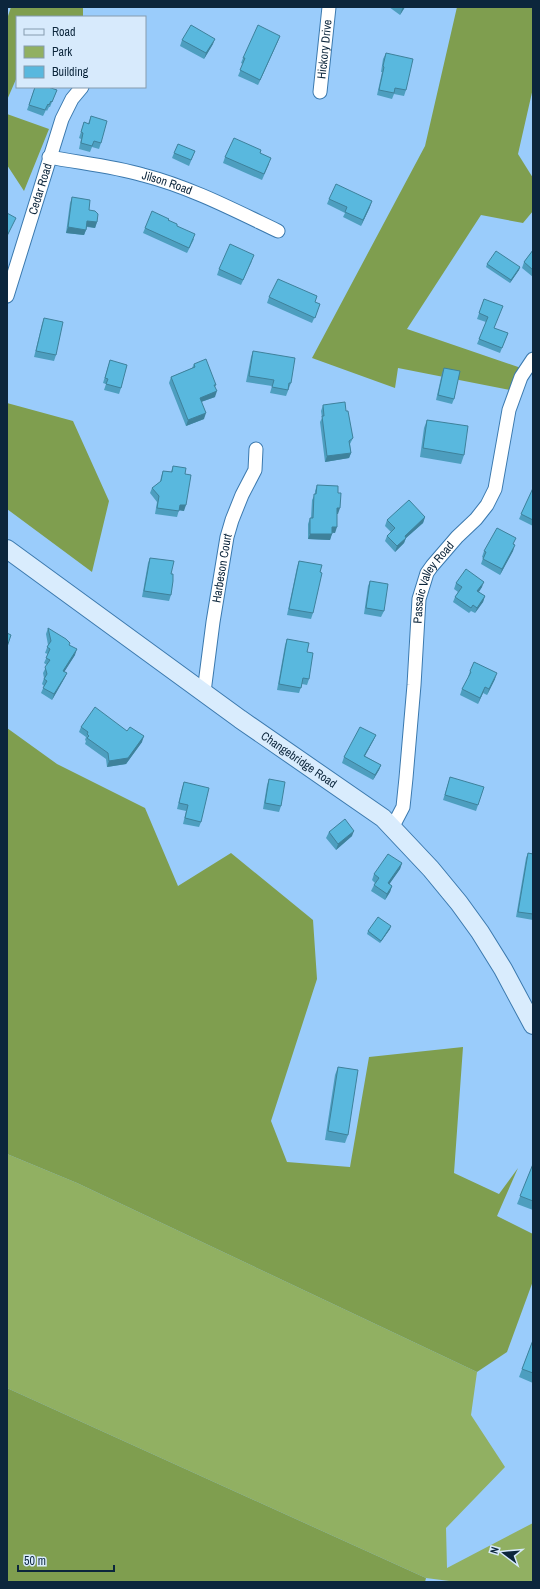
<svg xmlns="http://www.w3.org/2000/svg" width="540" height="1589" font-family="'Archivo Narrow',sans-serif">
	<rect width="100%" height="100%" fill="#9accfb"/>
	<!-- green -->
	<path fill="#91b062" d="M 7,1154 L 77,1183 L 477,1372 L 471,1415 L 505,1467 L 446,1528 L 447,1568 L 533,1523 L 533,1582 L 457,1582 L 426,1578 L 7,1388 Z"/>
	<!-- forest -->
	<path fill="#7f9e4f" d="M 11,7 L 83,7 L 83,17 L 17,17 L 17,77 L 7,100 L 7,19 Z
		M 457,7 L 533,7 L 533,88 L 518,154 L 533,178 L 533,211 L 523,223 L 481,215 L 407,329 L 524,369 L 515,391 L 398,368 L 395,388 L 312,358 L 425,146 Z
		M 7,114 L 49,129 L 24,191 L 7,165 Z
		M 7,403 L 73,421 L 109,501 L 92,572 L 7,509 Z
		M 7,728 L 57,764 L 145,808 L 178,886 L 231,853 L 313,920 L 317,979 L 271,1121 L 287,1162 L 350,1167 L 369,1057 L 463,1047 L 454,1173 L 499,1194 L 518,1168 L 497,1216 L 533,1234 L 533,1281 L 507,1352 L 477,1372 L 77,1183 L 7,1154 Z
		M 7,1388 L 426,1578 L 425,1582 L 7,1582 Z"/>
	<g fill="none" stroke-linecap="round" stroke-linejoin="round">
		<defs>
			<g id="street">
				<path id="s1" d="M 320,92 L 329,7"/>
				<path id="s2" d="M 49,157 C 80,163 112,166 143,175 C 190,187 234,210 278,231"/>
				<path id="s3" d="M 7,296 L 62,119 L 72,99 L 82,87"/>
				<path id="s4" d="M 204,692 L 213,622 L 227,537 L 232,520 L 242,495 L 255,470 L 256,449"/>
				<path id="s5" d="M 392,828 L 403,807 L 406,778 L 414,685 L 419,599 L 427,573 L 432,566 L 457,537 L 476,519 L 487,505 L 495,489 L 509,410 L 521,377 L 533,359"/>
			</g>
			<g id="secondary">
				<path id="s6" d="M 7,549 L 240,719 L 383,818 L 431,869 L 459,903 L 480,932 L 503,969 L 533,1025"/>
			</g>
		</defs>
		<!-- street casing -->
		<use href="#street" stroke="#3b79ae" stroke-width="15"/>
		<!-- secondary casing -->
		<use href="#secondary" stroke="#3b79ae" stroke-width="20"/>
		<!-- street -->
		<use href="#street" stroke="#fff" stroke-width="13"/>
		<!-- secondary -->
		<use href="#secondary" stroke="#d9ecfd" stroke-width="18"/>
	</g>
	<!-- wall -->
	<path fill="#4d9ebf" d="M 389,7 L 405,7 L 400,15 Z
		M 182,40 L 213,44 L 204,59 L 180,46 Z
		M 278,41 L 258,85 L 238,76 L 243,64 L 241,63 L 243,58 Z
		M 386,53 L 406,90 L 404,96 L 394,94 L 392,99 L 377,95 L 382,72 L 381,72 L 383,59 Z
		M 35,87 L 57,90 L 50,107 L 49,107 L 47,111 L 46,110 L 43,116 L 27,110 Z
		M 91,116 L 101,143 L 99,149 L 92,147 L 90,152 L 79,149 L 81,139 L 79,138 L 84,122 L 88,124 Z
		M 195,151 L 189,166 L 172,158 L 174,153 Z
		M 260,153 L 269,164 L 262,180 L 223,163 L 225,157 Z
		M 72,197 L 89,210 L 97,222 L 95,228 L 87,227 L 84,235 L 66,233 L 70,203 Z
		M 329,199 L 370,207 L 361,226 L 343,217 L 345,213 L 327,204 Z
		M 168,220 L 177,226 L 194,239 L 187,253 L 143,233 L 145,228 Z
		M 533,250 L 533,277 L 522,268 L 524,262 Z
		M 252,261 L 241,285 L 217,275 L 219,269 Z
		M 487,264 L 520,267 L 519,270 L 510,283 L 486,267 Z
		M 269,297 L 315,302 L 318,310 L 312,323 L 267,303 Z
		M 484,299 L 494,328 L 508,333 L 500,353 L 477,344 L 486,322 L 477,319 Z
		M 44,318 L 56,355 L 54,361 L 34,357 L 42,324 Z
		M 253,351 L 291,383 L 286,396 L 270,393 L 272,386 L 246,382 L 251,357 Z
		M 110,360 L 121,388 L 119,394 L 104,390 L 106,384 L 103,383 Z
		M 194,364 L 216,385 L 215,387 L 215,397 L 201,402 L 204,419 L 186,426 L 169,383 L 171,377 L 192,368 Z
		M 444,368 L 454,399 L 452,404 L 436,400 L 442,373 Z
		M 323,405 L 346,411 L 353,438 L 350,444 L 351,453 L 349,458 L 325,462 L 320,422 L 322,418 L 321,411 Z
		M 427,420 L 464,455 L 461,464 L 420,457 L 424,428 Z
		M 173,466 L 185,474 L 184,511 L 179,510 L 177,517 L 155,514 L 157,502 L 150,493 L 152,488 L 160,482 L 161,477 L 163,471 L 171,472 Z
		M 317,485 L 338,514 L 337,514 L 335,533 L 332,533 L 330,540 L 308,539 L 308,524 L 310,518 L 311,518 L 312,500 L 315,494 L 315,491 Z
		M 533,488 L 533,526 L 519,519 Z
		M 425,517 L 423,523 L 406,538 L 404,543 L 395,552 L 385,541 L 387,536 L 391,532 L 385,526 L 387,520 Z
		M 514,544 L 513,551 L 500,575 L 481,564 L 483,558 L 482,557 L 484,551 Z
		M 150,558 L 171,574 L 171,595 L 169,601 L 142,597 L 148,563 Z
		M 299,561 L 313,613 L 311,619 L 287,615 L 297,567 Z
		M 370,581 L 384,611 L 381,617 L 364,614 L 368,586 Z
		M 456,583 L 482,587 L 479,592 L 485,596 L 483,602 L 475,613 L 471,611 L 469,613 L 453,602 L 455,597 L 458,592 L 454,589 Z
		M 48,628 L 69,645 L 75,655 L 64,672 L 67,673 L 64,679 L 52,700 L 41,693 L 44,686 L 42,684 L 44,678 L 43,673 L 47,665 L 44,663 L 48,654 L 45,653 L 48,645 L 46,634 Z
		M 287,639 L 307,652 L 309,679 L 307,685 L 302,684 L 299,693 L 277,690 L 285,645 Z
		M 470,671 L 495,679 L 487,695 L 483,693 L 478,704 L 460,695 L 462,689 L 469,678 L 468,677 Z
		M 81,727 L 142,742 L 126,764 L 107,767 L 106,759 L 85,744 L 86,741 L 85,740 L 86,737 L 79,732 Z
		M 376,735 L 373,741 L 365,756 L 381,765 L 379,770 L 373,780 L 342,763 L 344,757 Z
		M 450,777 L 478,805 L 476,811 L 443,800 Z
		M 269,779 L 281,806 L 279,812 L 263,809 L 267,785 Z
		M 184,782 L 201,822 L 199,827 L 183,824 L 186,811 L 177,809 L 182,788 Z
		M 329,832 L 352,836 L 336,850 L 326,838 Z
		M 528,853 L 533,854 L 533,920 L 516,917 L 526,858 Z
		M 402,863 L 400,869 L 389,884 L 392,886 L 390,892 L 385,900 L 371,891 L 375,883 L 372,880 L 374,874 Z
		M 390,929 L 380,943 L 367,934 L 368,931 Z
		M 338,1067 L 348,1135 L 345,1143 L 325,1140 L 335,1075 Z
		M 533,1164 L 533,1210 L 517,1204 Z
		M 533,1340 L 533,1383 L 519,1377 Z"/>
	<!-- shaded-wall -->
	<path fill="#3e819b" d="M 403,7 L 405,7 L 400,15 L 402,9 Z
		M 280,36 L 278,41 L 258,85 L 260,80 Z
		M 215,39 L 213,44 L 204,59 L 206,53 Z
		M 372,201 L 370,207 L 361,226 L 363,220 Z
		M 87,221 L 97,222 L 95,228 L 85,226 Z
		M 68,227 L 86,230 L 84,235 L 66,233 Z
		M 520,267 L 519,270 L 510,283 L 511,280 Z
		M 217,391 L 215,397 L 198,403 L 200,398 Z
		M 206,413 L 204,419 L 186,426 L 188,420 Z
		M 351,453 L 349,458 L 325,462 L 327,456 Z
		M 180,505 L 186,505 L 184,511 L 178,510 Z
		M 337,508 L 340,508 L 338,514 L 335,514 Z
		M 425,517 L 423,523 L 406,538 L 404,543 L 395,552 L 397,546 L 405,536 Z
		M 332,527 L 337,527 L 335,533 L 330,532 Z
		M 310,534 L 332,534 L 330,540 L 308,539 Z
		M 515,545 L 513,551 L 500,575 L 502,569 Z
		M 484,582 L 482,587 L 475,597 L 477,591 Z
		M 485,596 L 483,602 L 475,613 L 477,608 Z
		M 77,649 L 75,655 L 61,677 L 63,671 Z
		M 67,673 L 64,679 L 52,700 L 54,694 Z
		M 497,673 L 495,679 L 487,695 L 489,689 Z
		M 485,687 L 483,693 L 478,704 L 480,698 Z
		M 376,735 L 373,741 L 362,761 L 364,756 Z
		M 144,736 L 142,742 L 126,764 L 107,767 L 109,761 Z
		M 381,765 L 379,770 L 373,780 L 375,775 Z
		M 354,831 L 352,836 L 336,850 L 338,844 Z
		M 402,863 L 400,869 L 386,889 L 388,883 Z
		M 392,886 L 390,892 L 385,900 L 387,894 Z
		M 391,926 L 390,929 L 380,943 L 381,941 Z"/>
	<!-- building -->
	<path fill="#59b8de" stroke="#3e819b" d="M 191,25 L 215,39 L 206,53 L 182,40 Z
		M 258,25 L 280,36 L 260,80 L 240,70 L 245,58 L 243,58 Z
		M 386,53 L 413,59 L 406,90 L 395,88 L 394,93 L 379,90 L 384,67 L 383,66 Z
		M 35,87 L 48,87 L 57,90 L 52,102 L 51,101 L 49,105 L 48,104 L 45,110 L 29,105 Z
		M 91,116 L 107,121 L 101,143 L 94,141 L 92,146 L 81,143 L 83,133 L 81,132 L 84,122 L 89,124 Z
		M 234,138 L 261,150 L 260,153 L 271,158 L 264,174 L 225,157 Z
		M 178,144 L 195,151 L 191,160 L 174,153 Z
		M 336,184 L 372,201 L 363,220 L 345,212 L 347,207 L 329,199 Z
		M 72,197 L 90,200 L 89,210 L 95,211 L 98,214 L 97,222 L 87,221 L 86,230 L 68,227 Z
		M 152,211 L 169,219 L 168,220 L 177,224 L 177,226 L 195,234 L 189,248 L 145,228 Z
		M 7,213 L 16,218 L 7,236 Z
		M 230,244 L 254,255 L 243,280 L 219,269 Z
		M 533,250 L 533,270 L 524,262 Z
		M 496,251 L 520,267 L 511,280 L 487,264 Z
		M 278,279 L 317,296 L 315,302 L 320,304 L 315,318 L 269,297 Z
		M 484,299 L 503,306 L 494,328 L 508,333 L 502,348 L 479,339 L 488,317 L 479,313 Z
		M 44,318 L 63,322 L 56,355 L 36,351 Z
		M 253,351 L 295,358 L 291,383 L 289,383 L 288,390 L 272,387 L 274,380 L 249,376 Z
		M 206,359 L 216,385 L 214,385 L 217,391 L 200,398 L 206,413 L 188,420 L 171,377 L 195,367 L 194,364 Z
		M 110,360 L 127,365 L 121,388 L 106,384 L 108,379 L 105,378 Z
		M 444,368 L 460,371 L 454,399 L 438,395 Z
		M 345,402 L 346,411 L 348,411 L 353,438 L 349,441 L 351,453 L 327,456 L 322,416 L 324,416 L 323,405 Z
		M 427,420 L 468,426 L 464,455 L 423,448 Z
		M 173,466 L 186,468 L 185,474 L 191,475 L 186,505 L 180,505 L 179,511 L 157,508 L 159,496 L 152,488 L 161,481 L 163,471 L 172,472 Z
		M 317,485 L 338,486 L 338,493 L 341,493 L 340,508 L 337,508 L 337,527 L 332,527 L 332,534 L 310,534 L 310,518 L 313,518 L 314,494 L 316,494 Z
		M 533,488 L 533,520 L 521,514 Z
		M 409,500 L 425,517 L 405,536 L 406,538 L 397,546 L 387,536 L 395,528 L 387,520 Z
		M 497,528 L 516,538 L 513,544 L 515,545 L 502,569 L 483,559 L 486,552 L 484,551 Z
		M 150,558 L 174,561 L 171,574 L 173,574 L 173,581 L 171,595 L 144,591 Z
		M 299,561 L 322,565 L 320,572 L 322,573 L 313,613 L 289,609 Z
		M 466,569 L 484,582 L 477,591 L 485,596 L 477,608 L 473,605 L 471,608 L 455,597 L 462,587 L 456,583 Z
		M 370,581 L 388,584 L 384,611 L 366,608 Z
		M 48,628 L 66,639 L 70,643 L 69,645 L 77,649 L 63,671 L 67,673 L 54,694 L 43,688 L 47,681 L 44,679 L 47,674 L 45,667 L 50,660 L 46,658 L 50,649 L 47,647 L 51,641 Z
		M 7,633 L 11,635 L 7,647 Z
		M 287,639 L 309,643 L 307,652 L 313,653 L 309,679 L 303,678 L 301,688 L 279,684 Z
		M 474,662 L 497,673 L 489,689 L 485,687 L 480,698 L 462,689 L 471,672 L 470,671 Z
		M 95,707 L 127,731 L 130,727 L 144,736 L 128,758 L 109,761 L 108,753 L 87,738 L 89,736 L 87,734 L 88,732 L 81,727 Z
		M 360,727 L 376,735 L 364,756 L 381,765 L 375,775 L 344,757 Z
		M 450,777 L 484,787 L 478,805 L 445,795 Z
		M 269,779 L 285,782 L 281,806 L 265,803 Z
		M 184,782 L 209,788 L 201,822 L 185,818 L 188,805 L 179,803 Z
		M 345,819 L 354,831 L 338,844 L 329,832 Z
		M 528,853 L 533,854 L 533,914 L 518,912 Z
		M 388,854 L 402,863 L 388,883 L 392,886 L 387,894 L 374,885 L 379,878 L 374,874 Z
		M 378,917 L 391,926 L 381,941 L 368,931 Z
		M 338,1067 L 358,1070 L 348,1135 L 328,1131 Z
		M 533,1164 L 533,1201 L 520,1196 Z
		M 533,1340 L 533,1373 L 522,1369 Z"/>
	<g text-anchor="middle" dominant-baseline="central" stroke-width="3.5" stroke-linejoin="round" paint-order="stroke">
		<!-- street labels -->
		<g font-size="12" fill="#0c263c" stroke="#d7eafc">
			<text stroke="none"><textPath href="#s1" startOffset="43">Hickory Drive</textPath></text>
			<text stroke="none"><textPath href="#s2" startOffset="121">Jilson Road</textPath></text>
			<text stroke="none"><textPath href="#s3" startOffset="112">Cedar Road</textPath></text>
			<text stroke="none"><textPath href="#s4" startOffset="125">Harbeson Court</textPath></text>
			<text stroke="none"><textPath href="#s5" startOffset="253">Passaic Valley Road</textPath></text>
			<text stroke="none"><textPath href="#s6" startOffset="360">Changebridge Road</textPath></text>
		</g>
	</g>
	<!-- border -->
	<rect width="540" height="1589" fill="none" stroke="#0c263c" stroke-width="16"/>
	<!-- legend -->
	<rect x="16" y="16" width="130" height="72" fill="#d7eafc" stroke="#869caf"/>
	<rect x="24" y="29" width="20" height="6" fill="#d9ecfd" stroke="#869caf"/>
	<text x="52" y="36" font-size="12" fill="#0c263c">Road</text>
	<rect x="24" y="46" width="20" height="12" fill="#91b062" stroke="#869caf"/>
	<text x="52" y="56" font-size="12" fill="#0c263c">Park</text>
	<rect x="24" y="66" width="20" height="12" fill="#59b8de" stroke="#869caf"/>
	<text x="52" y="76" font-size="12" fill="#0c263c">Building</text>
	<!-- north arrow -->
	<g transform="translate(504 1553) rotate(286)" stroke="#d7eafc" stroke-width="3" paint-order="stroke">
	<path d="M0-3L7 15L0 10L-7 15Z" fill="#0c263c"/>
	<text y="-6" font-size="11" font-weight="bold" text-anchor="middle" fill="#0c263c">N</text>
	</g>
	<!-- scale -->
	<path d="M18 1565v6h96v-6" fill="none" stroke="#0c263c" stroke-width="2"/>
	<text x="24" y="1565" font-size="12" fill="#0c263c" stroke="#d7eafc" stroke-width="3" paint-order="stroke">50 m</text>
</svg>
